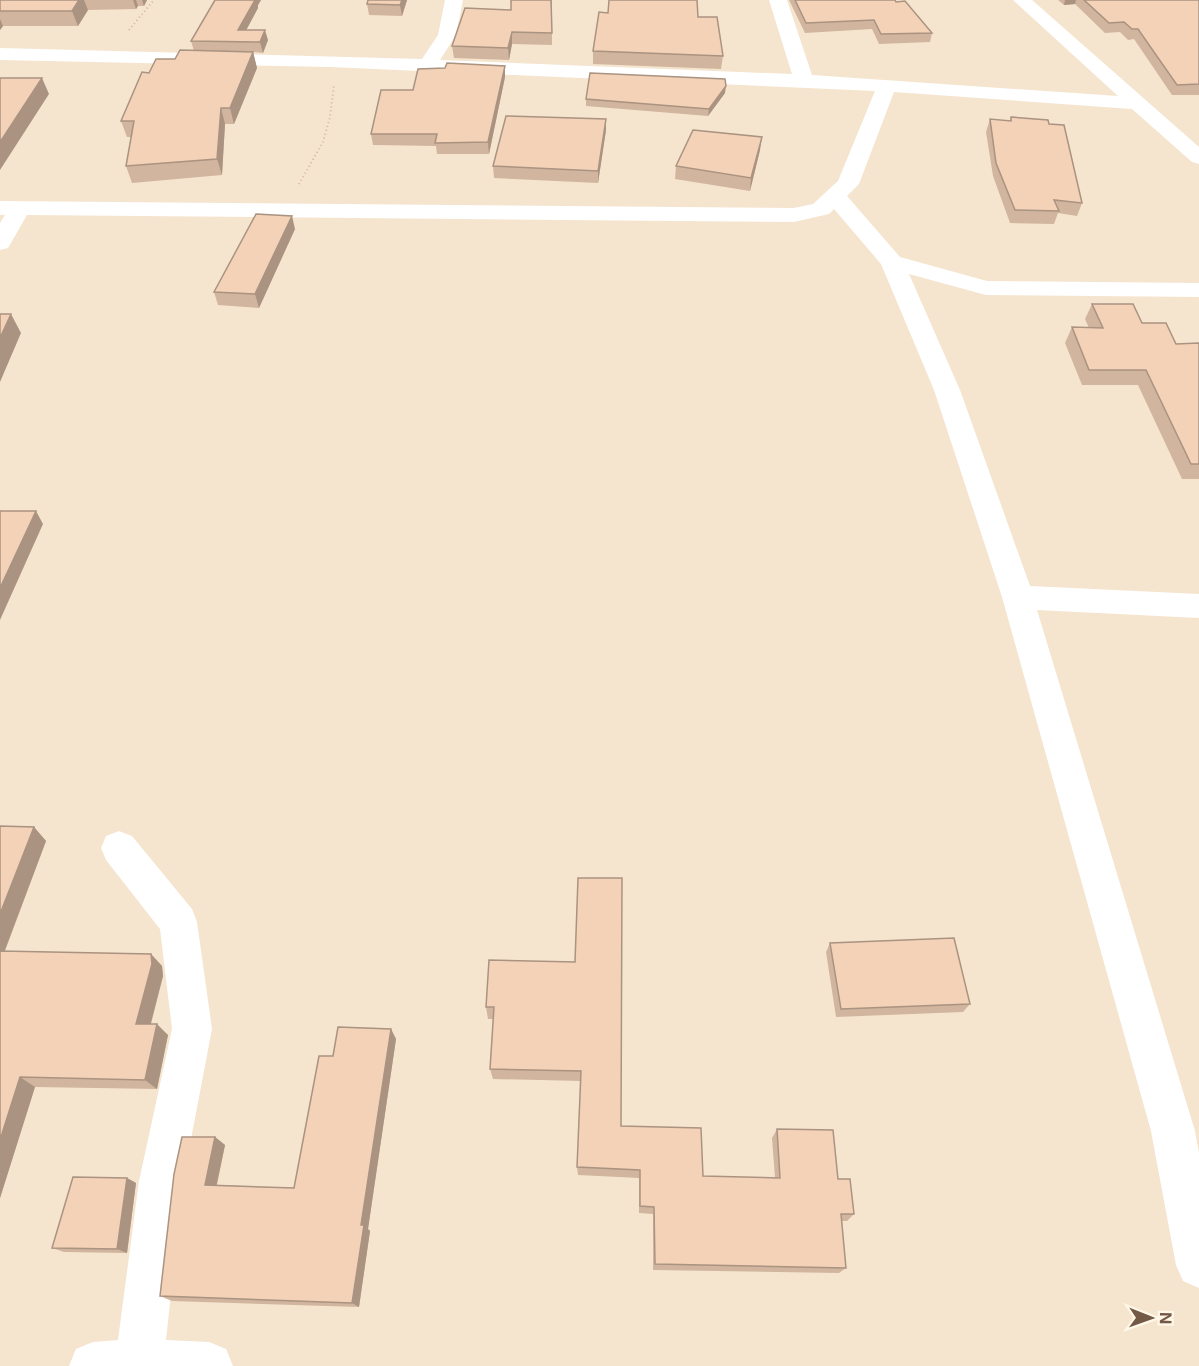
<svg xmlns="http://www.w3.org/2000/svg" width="1199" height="1366" font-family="Inter,sans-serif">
	<rect width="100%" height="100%" fill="#fdf3e1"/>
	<!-- residential -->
	<path fill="#f5e5cf" d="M 0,0 L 1199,0 L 1199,1366 L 0,1366 Z"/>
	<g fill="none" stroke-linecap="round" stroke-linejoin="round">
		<!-- path -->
		<path stroke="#d7b59b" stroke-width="2" stroke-dasharray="1 3" stroke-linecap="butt" d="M 129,30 L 154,0
			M 299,184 L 323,142 L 330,117 L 334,85"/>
		<!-- street -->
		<path fill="#fff" fill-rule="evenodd" d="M 445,0 L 463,0 L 456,35 L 440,60 L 792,74 L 769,0 L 787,0 L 812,75 L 1118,96 L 1013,0 L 1032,0 L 1199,147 L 1199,164 L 1192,162 L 1132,109 L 894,92 L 859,184 L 847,196 L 900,257 L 987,281 L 1199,283 L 1199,297 L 986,295 L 909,274 L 960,390 L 1030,586 L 1199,594 L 1199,618 L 1037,610 L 1195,1131 L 1199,1153 L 1199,1288 L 1183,1281 L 1176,1265 L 1151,1131 L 1002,597 L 934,390 L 881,264 L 834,209 L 829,214 L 794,222 L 27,215 L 8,248 L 0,250 L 0,223 L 5,215 L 0,215 L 0,201 L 794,208 L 813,204 L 838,181 L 875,91 L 330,67 L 0,60 L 0,48 L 422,59 L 438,35 Z
			M 119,831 L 132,836 L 192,909 L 197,922 L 212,1029 L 183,1181 L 166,1340 L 209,1342 L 226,1349 L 233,1366 L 69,1366 L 76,1349 L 93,1342 L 118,1340 L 139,1181 L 172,1029 L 160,929 L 106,860 L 101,848 L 106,836 Z"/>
	</g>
	<!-- wall -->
	<path fill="#d1b59e" d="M 0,0 L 147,0 L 144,6 L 138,6 L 136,9 L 88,10 L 78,26 L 3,26 L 0,30 Z
		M 215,0 L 261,0 L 258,5 L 258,8 L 246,30 L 268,40 L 263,53 L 253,52 L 257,68 L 234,124 L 225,124 L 222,175 L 132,183 L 126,166 L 131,137 L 127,137 L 121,121 L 149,73 L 194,51 L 191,41 Z
		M 407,0 L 402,16 L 369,15 L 367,4 Z
		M 552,0 L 552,45 L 512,44 L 509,60 L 454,58 L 452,46 L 511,10 Z
		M 789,0 L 895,0 L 896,2 L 932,33 L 930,42 L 879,44 L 872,29 L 805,33 Z
		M 1058,0 L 1199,0 L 1199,95 L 1172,95 L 1134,39 L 1128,40 L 1120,32 L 1105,33 L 1075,4 L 1064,5 Z
		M 698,17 L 723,56 L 721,69 L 593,64 L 593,51 Z
		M 505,77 L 489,154 L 437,154 L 436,146 L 373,145 L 371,134 L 413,90 Z
		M 725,93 L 708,116 L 586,106 L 586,99 Z
		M 1011,117 L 1049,124 L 1082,203 L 1077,216 L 1058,213 L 1054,224 L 1010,223 L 993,176 L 986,132 L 990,119 L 1010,121 Z
		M 606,130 L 598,183 L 494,178 L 493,166 Z
		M 760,150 L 750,191 L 675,179 L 676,166 Z
		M 295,229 L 259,308 L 218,305 L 214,292 Z
		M 1092,304 L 1142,323 L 1176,344 L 1199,343 L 1199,479 L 1182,479 L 1138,385 L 1082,385 L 1065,343 L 1072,327 L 1089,328 L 1085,319 Z
		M 0,826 L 34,827 L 46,841 L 5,951 L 151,954 L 162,966 L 163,976 L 151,1024 L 168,1035 L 157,1089 L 35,1087 L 0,1198 Z
		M 830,943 L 970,1004 L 963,1012 L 836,1017 L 826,952 Z
		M 575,962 L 621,1126 L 703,1176 L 775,1178 L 772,1138 L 777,1129 L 838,1179 L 854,1214 L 847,1221 L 842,1221 L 846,1268 L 839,1273 L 653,1270 L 653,1214 L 639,1213 L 639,1178 L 578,1175 L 577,1167 L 581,1081 L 493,1079 L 490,1069 L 493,1019 L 488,1019 L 486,1007 Z
		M 391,1029 L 396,1039 L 368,1229 L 370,1231 L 359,1307 L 172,1301 L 160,1296 L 215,1137 L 225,1145 L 217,1185 L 294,1188 L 333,1056 Z
		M 127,1178 L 136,1183 L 127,1253 L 64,1252 L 52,1248 Z"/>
	<!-- shaded-wall -->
	<path fill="#aa9381" d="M 79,0 L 84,0 L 88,10 L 78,26 L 72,11 Z
		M 133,0 L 136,0 L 138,6 L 136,9 Z
		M 142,0 L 147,0 L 144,6 Z
		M 255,0 L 261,0 L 258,5 L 258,8 L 241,40 L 238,30 Z
		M 402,0 L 407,0 L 402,16 L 400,5 Z
		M 1065,0 L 1076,0 L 1075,4 L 1064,5 Z
		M 0,19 L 3,26 L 0,30 Z
		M 265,30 L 268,40 L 263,53 L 260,42 Z
		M 512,32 L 512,44 L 509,60 L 508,48 Z
		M 253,52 L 257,68 L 234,124 L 230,108 Z
		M 505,66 L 505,77 L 489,154 L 488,142 Z
		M 42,78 L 49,94 L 0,170 L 0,142 Z
		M 726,86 L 725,93 L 708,116 L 709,109 Z
		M 221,108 L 225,124 L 222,175 L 217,159 Z
		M 606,119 L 606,130 L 598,183 L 598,171 Z
		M 762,137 L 760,150 L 750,191 L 751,178 Z
		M 292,216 L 295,229 L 259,308 L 255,294 Z
		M 11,314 L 21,333 L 0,382 L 0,338 Z
		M 36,511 L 43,524 L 0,620 L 0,588 Z
		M 34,827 L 46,841 L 0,963 L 0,914 Z
		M 151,954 L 162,966 L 163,976 L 148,1034 L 136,1024 Z
		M 157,1024 L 168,1035 L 157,1089 L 145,1080 Z
		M 391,1029 L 396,1039 L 368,1229 L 370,1231 L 359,1307 L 352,1303 L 361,1225 Z
		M 20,1077 L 35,1087 L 0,1198 L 0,1140 Z
		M 215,1137 L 225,1145 L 215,1192 L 205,1185 Z
		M 127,1178 L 136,1183 L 127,1253 L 117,1249 Z"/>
	<!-- building -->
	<path fill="#f3d2b8" stroke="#aa9381" stroke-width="1.5" d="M 0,0 L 79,0 L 72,11 L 0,11 Z
		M 215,0 L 255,0 L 238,30 L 265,30 L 260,42 L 191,41 Z
		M 368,0 L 402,0 L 400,5 L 367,4 Z
		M 511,0 L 551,0 L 552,33 L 512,32 L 508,48 L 452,46 L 465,8 L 511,10 Z
		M 609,0 L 697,0 L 698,17 L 717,17 L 723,56 L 593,51 L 599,12 L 608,13 Z
		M 795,0 L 895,0 L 896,2 L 905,1 L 932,33 L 881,34 L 874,20 L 806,23 Z
		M 1084,0 L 1199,0 L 1199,84 L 1177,85 L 1138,29 L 1132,29 L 1124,22 L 1109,23 Z
		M 180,50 L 253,52 L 230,108 L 221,108 L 217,159 L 126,166 L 134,121 L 121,121 L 142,72 L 149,73 L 156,59 L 175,59 Z
		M 447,63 L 505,66 L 488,142 L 435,143 L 437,134 L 371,134 L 381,90 L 413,90 L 418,69 L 445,68 Z
		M 590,73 L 725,79 L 726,86 L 709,109 L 586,99 Z
		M 0,78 L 42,78 L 0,142 Z
		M 506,116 L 606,119 L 598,171 L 493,166 Z
		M 1011,117 L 1048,120 L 1049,124 L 1064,125 L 1082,203 L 1054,200 L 1059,211 L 1015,210 L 996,163 L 990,119 L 1011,121 Z
		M 693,130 L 762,137 L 751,178 L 676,166 Z
		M 256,214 L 292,216 L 255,294 L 214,292 Z
		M 1092,304 L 1133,304 L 1142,323 L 1166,323 L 1176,344 L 1199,343 L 1199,464 L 1191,464 L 1146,370 L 1089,370 L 1072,327 L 1103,328 Z
		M 0,314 L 11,314 L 0,338 Z
		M 0,511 L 36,511 L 0,588 Z
		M 0,826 L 34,827 L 0,914 Z
		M 578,878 L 622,878 L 621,1126 L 701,1128 L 703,1176 L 780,1178 L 777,1129 L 833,1130 L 838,1179 L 850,1179 L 854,1214 L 841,1214 L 846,1268 L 655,1264 L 654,1207 L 640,1206 L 640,1170 L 577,1167 L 581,1071 L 490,1069 L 494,1007 L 486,1007 L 489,960 L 575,962 Z
		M 954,938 L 970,1004 L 841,1009 L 830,943 Z
		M 0,951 L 151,954 L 152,964 L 136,1024 L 157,1024 L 145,1080 L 20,1077 L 0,1140 Z
		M 338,1027 L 391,1029 L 361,1225 L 364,1225 L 352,1303 L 160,1296 L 174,1174 L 182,1137 L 215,1137 L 205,1185 L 294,1188 L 319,1056 L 333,1056 Z
		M 73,1177 L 127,1178 L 117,1249 L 52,1248 Z"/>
	<!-- north arrow -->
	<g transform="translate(1151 1318) rotate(91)" stroke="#fff7e8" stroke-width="4.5" paint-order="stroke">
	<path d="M0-4.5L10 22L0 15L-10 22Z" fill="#745947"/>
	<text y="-9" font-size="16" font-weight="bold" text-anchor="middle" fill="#745947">N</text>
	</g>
</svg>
